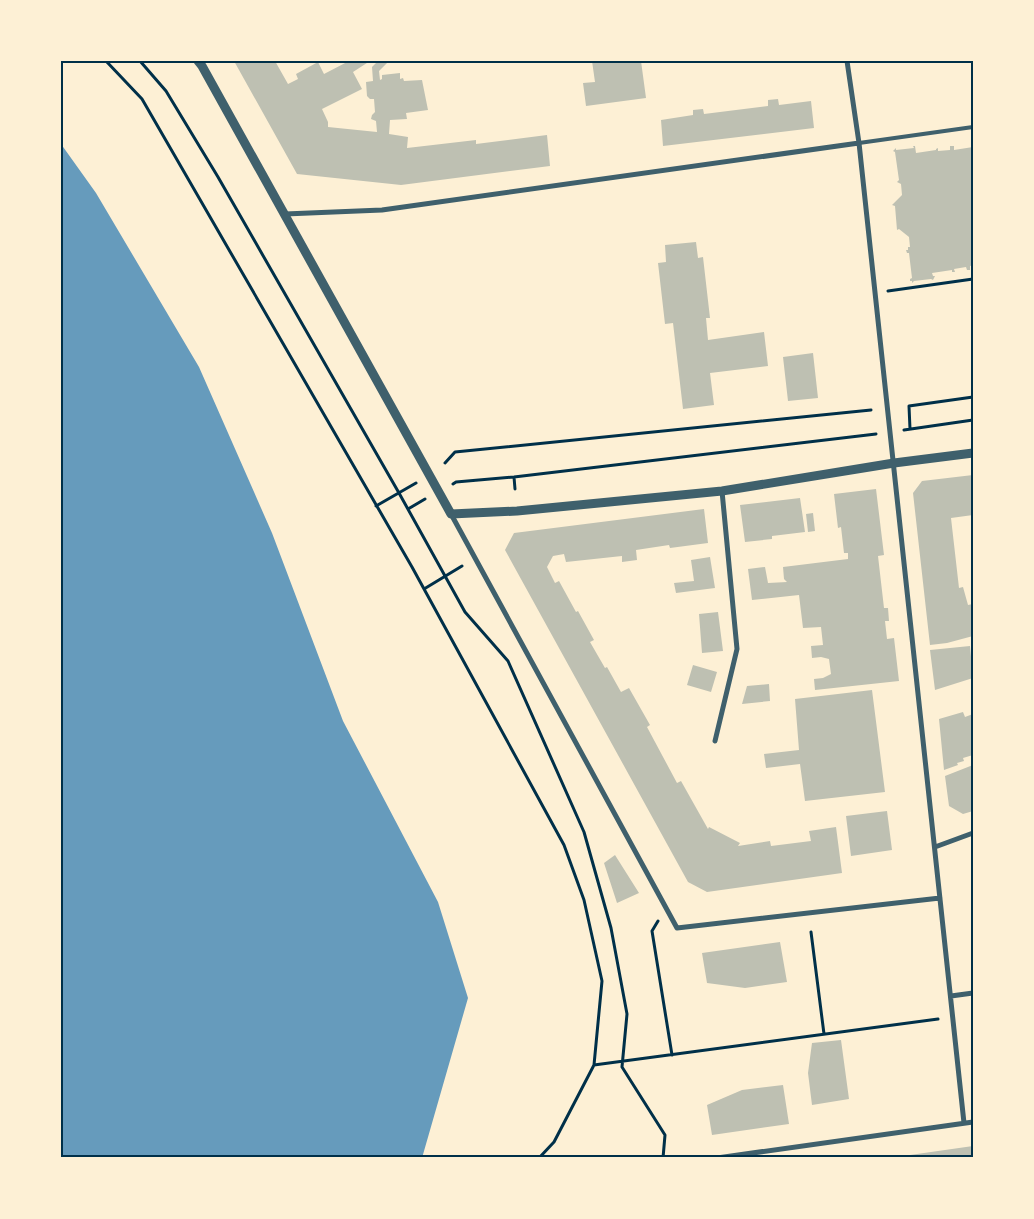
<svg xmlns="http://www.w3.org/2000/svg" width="1034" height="1219" font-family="Rubik,sans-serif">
	<rect width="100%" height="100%" fill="#fdf0d5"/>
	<!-- water -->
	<path fill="#669bbc" d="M 61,144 L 96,193 L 199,367 L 272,533 L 343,721 L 438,902 L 468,998 L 422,1158 L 61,1158 Z"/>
	<!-- building -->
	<path fill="#bec0b2" d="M 234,61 L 275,61 L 288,84 L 298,79 L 296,74 L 318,62 L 324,74 L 349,61 L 370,61 L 353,72 L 362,89 L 322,109 L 328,122 L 328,127 L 377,132 L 376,121 L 371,119 L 372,115 L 375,112 L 374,99 L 370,99 L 367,96 L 366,82 L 373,81 L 372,67 L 376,63 L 375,61 L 389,61 L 379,71 L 380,80 L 382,79 L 382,75 L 400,73 L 400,79 L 403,78 L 404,81 L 422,80 L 428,110 L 406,113 L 407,119 L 390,120 L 389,134 L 408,137 L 407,148 L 476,140 L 476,144 L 547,135 L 550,166 L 401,185 L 297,174 Z
		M 592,61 L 641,61 L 646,98 L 586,106 L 583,83 L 595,82 Z
		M 778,99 L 779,105 L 811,101 L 814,128 L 663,146 L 661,120 L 693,115 L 693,110 L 703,109 L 704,114 L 768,106 L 768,100 Z
		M 913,146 L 915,146 L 916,153 L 936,150 L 936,149 L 938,148 L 938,151 L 950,150 L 950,146 L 954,146 L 954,150 L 973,147 L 973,265 L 970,266 L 970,270 L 967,270 L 966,267 L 954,269 L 955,272 L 952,272 L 952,270 L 932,273 L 933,276 L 935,276 L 933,280 L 931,279 L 914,281 L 912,283 L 912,281 L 910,281 L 910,279 L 912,278 L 909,253 L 907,253 L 906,250 L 908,250 L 908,247 L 910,247 L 909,237 L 899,229 L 897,230 L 895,206 L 892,205 L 902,195 L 901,184 L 897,182 L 899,180 L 895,152 L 893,151 L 896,148 L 896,150 L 914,148 Z
		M 696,242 L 698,258 L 703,257 L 710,318 L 706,318 L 708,340 L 764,332 L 768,366 L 710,373 L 714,405 L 683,409 L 673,323 L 665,324 L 658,263 L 666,262 L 665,245 Z
		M 813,353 L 818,398 L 788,401 L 783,357 Z
		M 973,475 L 973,515 L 951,518 L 959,588 L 963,587 L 968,605 L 973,604 L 973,636 L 947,643 L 930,645 L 913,493 L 922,481 Z
		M 876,489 L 884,555 L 878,556 L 884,608 L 888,608 L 889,621 L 885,621 L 887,639 L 894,638 L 899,681 L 815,690 L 814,679 L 823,678 L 831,674 L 829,659 L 821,657 L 812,658 L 811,646 L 823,645 L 821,627 L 803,628 L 799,595 L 752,600 L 748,569 L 765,567 L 768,583 L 787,582 L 784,579 L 783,567 L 848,559 L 848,553 L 844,553 L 841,527 L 838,528 L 834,494 Z
		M 800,498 L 805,532 L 772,536 L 772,539 L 745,542 L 740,505 Z
		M 704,509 L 708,543 L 670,548 L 669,545 L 636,550 L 637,560 L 622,562 L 622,556 L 566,562 L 564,554 L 553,556 L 547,567 L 555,583 L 559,581 L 576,612 L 578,611 L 594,640 L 590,642 L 605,668 L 607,667 L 621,692 L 629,688 L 650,725 L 647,727 L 677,783 L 681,781 L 708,829 L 709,827 L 740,843 L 738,846 L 770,841 L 771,846 L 811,841 L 809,831 L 836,827 L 842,873 L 707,892 L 688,882 L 505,550 L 514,533 Z
		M 813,513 L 815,531 L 808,532 L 806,514 Z
		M 710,557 L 715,588 L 676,593 L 674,583 L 694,581 L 691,560 Z
		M 718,612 L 723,651 L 702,653 L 699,614 Z
		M 970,646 L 973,678 L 935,690 L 930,650 Z
		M 693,665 L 717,672 L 711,692 L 687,685 Z
		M 769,684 L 770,701 L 742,704 L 747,686 Z
		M 872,690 L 885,792 L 805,801 L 800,764 L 766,768 L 764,754 L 799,750 L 795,699 Z
		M 963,712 L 965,717 L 973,714 L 973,743 L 971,743 L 973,755 L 963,758 L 964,761 L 957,763 L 958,765 L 944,770 L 939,719 Z
		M 973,765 L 973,811 L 963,814 L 949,806 L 945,776 Z
		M 887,811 L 892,850 L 851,856 L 846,816 Z
		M 615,855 L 639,893 L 617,903 L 604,863 Z
		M 780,942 L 787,982 L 745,988 L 707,983 L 702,953 Z
		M 841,1040 L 849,1099 L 812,1105 L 808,1073 L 812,1043 Z
		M 783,1085 L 789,1124 L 712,1135 L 707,1105 L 742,1090 Z
		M 973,1146 L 973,1158 L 896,1158 L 896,1157 Z"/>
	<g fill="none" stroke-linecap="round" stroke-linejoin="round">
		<!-- path -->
		<path stroke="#003049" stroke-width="3" d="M 106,61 L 142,99 L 412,567 L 564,845 L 584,900 L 602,981 L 594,1065 L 554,1142 L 539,1158
			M 140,61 L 166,91 L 218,177 L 399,493 L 465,612 L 508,661 L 584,832 L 611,928 L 627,1014 L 622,1067 L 665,1135 L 663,1158
			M 888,291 L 973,279
			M 910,429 L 909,406 L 973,397
			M 904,430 L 973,420
			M 445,463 L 455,452 L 871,410
			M 514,477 L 515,489
			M 453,484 L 456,482 L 514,477 L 876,434
			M 376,506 L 416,483
			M 408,509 L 425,499
			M 424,589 L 462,566
			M 658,921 L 652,931 L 672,1055
			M 811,932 L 824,1034
			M 594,1065 L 938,1019"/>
		<!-- service -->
		<path stroke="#3f606c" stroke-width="4" d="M 859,143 L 973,127"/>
		<!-- minor -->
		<path stroke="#3f606c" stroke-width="5" d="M 847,61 L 859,143 L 964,1123
			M 285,214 L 382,210 L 859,143
			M 451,514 L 677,928 L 940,898
			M 715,741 L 737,649 L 722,491
			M 935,847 L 973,833
			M 951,996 L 973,993
			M 717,1158 L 973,1122"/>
		<!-- tertiary -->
		<path stroke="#3f606c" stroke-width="9" d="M 198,61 L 202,66 L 451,514 L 517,511 L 722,491 L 894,463 L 973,453"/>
	</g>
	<!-- border -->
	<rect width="1034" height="1219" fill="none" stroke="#fdf0d5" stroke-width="125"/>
	<rect x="62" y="62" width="910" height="1094" fill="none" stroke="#003049" stroke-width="2"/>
</svg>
